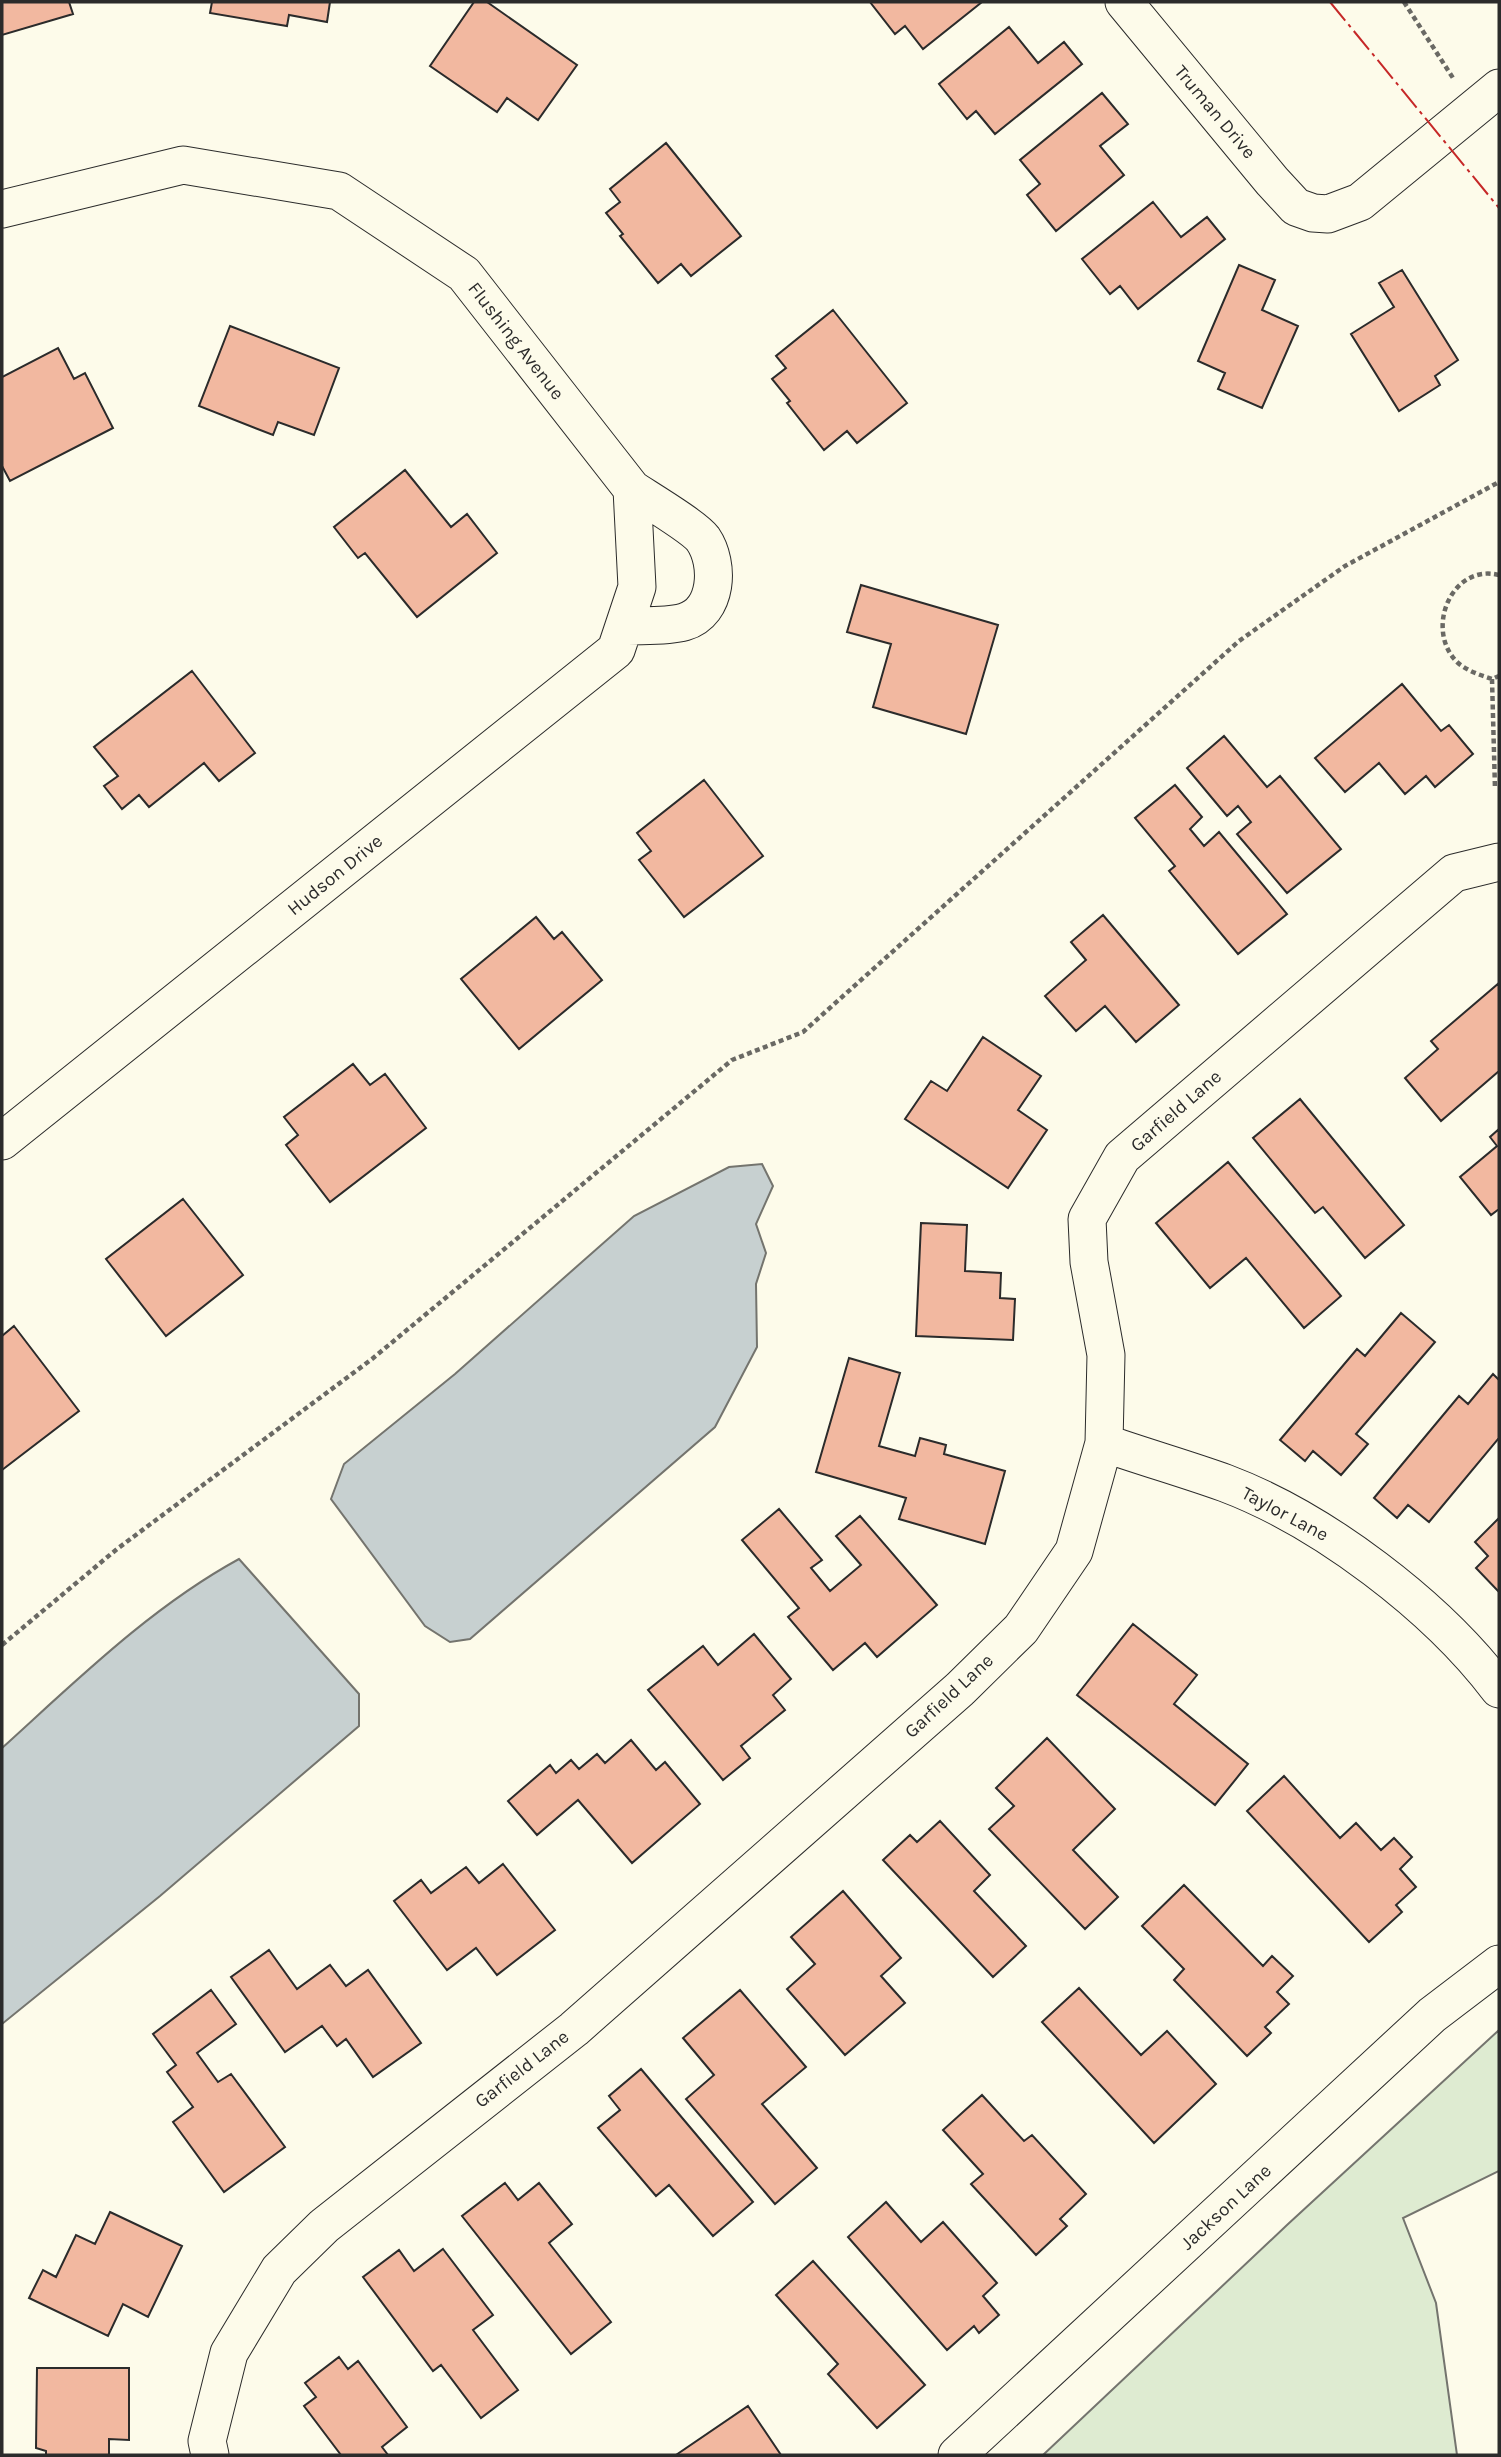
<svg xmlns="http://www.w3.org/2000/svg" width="1501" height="2457" font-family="Karla,sans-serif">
	<rect width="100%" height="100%" fill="#fdfbea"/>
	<!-- green -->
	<path fill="#deebd1" stroke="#74746e" stroke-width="2" d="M 1499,2030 L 1499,2171 L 1403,2218 L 1436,2303 L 1457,2455 L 1043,2455 L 1287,2225 Z"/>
	<!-- water -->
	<path fill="#c7d0d0" stroke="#74746e" stroke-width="2" d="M 762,1164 L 773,1186 L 756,1224 L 766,1253 L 756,1284 L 757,1347 L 715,1427 L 470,1639 L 450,1642 L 425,1626 L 331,1499 L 344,1464 L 455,1374 L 634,1216 L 729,1167 Z
		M 239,1559 L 359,1694 L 359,1726 L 160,1896 L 2,2024 L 2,1748 C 76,1681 151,1607 239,1559 Z"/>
	<!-- building -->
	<path fill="#f2b8a0" stroke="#2b2b2b" stroke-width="2" d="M 2,2 L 69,2 L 73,14 L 2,35 Z
		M 212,2 L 330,2 L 327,22 L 289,15 L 287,26 L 210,13 Z
		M 474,2 L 487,2 L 577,65 L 538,120 L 507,98 L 497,112 L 430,66 Z
		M 870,2 L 982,2 L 923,49 L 905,26 L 895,34 Z
		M 1009,27 L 1038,63 L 1064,42 L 1082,64 L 995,134 L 976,111 L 967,119 L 939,84 Z
		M 1102,93 L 1128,124 L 1100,146 L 1124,175 L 1056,231 L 1027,195 L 1040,184 L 1020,160 Z
		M 666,143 L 741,236 L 691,276 L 681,264 L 658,283 L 620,236 L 623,234 L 606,213 L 620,202 L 610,189 Z
		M 1153,202 L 1181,237 L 1207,217 L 1225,239 L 1138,309 L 1120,286 L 1110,294 L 1082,259 Z
		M 1239,265 L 1275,280 L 1262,310 L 1298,326 L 1262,408 L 1218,389 L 1225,373 L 1198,361 Z
		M 1402,270 L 1458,360 L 1435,376 L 1440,385 L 1399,411 L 1351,334 L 1394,307 L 1379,283 Z
		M 833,310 L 907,403 L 857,443 L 847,431 L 824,450 L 787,403 L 790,401 L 772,379 L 786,368 L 776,356 Z
		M 230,326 L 339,368 L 314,435 L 278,422 L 273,435 L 199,406 Z
		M 58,348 L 74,379 L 85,373 L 113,428 L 10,481 L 2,466 L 2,377 Z
		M 405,470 L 451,527 L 467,514 L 497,553 L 417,617 L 365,553 L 358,558 L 334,527 Z
		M 861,585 L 998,625 L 966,734 L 873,707 L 891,644 L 847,632 Z
		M 192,671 L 255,753 L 219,781 L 204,763 L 149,807 L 139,795 L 122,809 L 104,786 L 118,776 L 94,747 Z
		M 1402,684 L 1441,731 L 1449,725 L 1473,754 L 1435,787 L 1426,776 L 1405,794 L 1379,763 L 1345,792 L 1315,758 Z
		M 1224,736 L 1267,787 L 1280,776 L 1341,849 L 1287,893 L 1237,834 L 1251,822 L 1238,806 L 1227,816 L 1187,768 Z
		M 704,780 L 763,856 L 684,917 L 639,860 L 651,851 L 637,833 Z
		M 1175,785 L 1202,817 L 1190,829 L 1204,846 L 1219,832 L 1287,914 L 1238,954 L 1169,871 L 1175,866 L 1135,818 Z
		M 1103,915 L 1179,1005 L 1136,1042 L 1105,1006 L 1076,1031 L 1045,996 L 1086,960 L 1071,942 Z
		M 536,917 L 554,939 L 562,932 L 602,980 L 519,1049 L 461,979 Z
		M 1499,983 L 1499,1071 L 1441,1121 L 1405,1078 L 1438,1049 L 1431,1041 Z
		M 983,1037 L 1041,1076 L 1018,1110 L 1047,1130 L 1008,1188 L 905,1119 L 931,1081 L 947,1091 Z
		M 353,1064 L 370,1085 L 385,1074 L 426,1128 L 330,1202 L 286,1145 L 298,1135 L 284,1117 Z
		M 1300,1099 L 1404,1225 L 1365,1258 L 1323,1207 L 1315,1213 L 1253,1138 Z
		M 1499,1129 L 1499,1209 L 1491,1215 L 1460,1177 L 1497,1146 L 1490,1137 Z
		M 1228,1162 L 1341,1296 L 1304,1328 L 1246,1258 L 1210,1288 L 1156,1223 Z
		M 183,1199 L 243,1275 L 166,1336 L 106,1259 Z
		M 921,1223 L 967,1225 L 965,1271 L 1001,1273 L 1000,1298 L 1015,1299 L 1013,1340 L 916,1336 Z
		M 1401,1313 L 1435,1342 L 1356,1434 L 1368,1444 L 1341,1475 L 1313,1451 L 1305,1461 L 1280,1440 L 1357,1349 L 1365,1356 Z
		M 14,1326 L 79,1411 L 2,1470 L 2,1336 Z
		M 849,1358 L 900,1373 L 879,1446 L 915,1456 L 920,1438 L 946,1445 L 944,1454 L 1005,1471 L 985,1544 L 899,1519 L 906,1498 L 816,1472 Z
		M 1493,1374 L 1499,1380 L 1499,1438 L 1429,1522 L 1408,1505 L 1397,1518 L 1374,1498 L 1459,1396 L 1468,1404 Z
		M 779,1509 L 822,1560 L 811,1568 L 830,1591 L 861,1565 L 836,1536 L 860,1516 L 937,1605 L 877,1657 L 865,1643 L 833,1670 L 788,1617 L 799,1608 L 742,1540 Z
		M 1499,1518 L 1499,1592 L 1476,1568 L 1488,1556 L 1475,1542 Z
		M 1133,1624 L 1197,1675 L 1174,1704 L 1248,1764 L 1215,1805 L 1077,1695 Z
		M 754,1634 L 791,1679 L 773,1695 L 785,1710 L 741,1746 L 750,1758 L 723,1780 L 648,1690 L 703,1646 L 718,1665 Z
		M 1047,1738 L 1115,1809 L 1073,1850 L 1118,1897 L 1085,1929 L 989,1829 L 1014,1806 L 996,1788 Z
		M 631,1740 L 656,1770 L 665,1762 L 700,1804 L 632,1863 L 578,1800 L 537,1835 L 508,1801 L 550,1765 L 556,1773 L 571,1760 L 579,1769 L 597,1754 L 605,1763 Z
		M 1284,1776 L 1340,1838 L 1356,1823 L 1381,1850 L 1394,1838 L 1412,1857 L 1400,1869 L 1416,1887 L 1396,1905 L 1402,1912 L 1369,1942 L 1247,1811 Z
		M 940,1821 L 990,1875 L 974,1891 L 1026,1946 L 993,1977 L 883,1860 L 910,1835 L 917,1842 Z
		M 503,1864 L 555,1930 L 497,1975 L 476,1948 L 447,1970 L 394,1901 L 421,1880 L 431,1893 L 466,1867 L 479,1883 Z
		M 1184,1885 L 1263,1966 L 1272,1956 L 1293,1976 L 1277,1992 L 1289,2004 L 1265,2027 L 1271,2033 L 1247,2056 L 1174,1980 L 1184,1969 L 1142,1926 Z
		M 843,1891 L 901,1958 L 881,1976 L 905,2003 L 845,2055 L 787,1989 L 815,1964 L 791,1937 Z
		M 269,1950 L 297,1989 L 330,1965 L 346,1986 L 368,1970 L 421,2043 L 373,2077 L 346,2039 L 337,2046 L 322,2026 L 285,2052 L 231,1977 Z
		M 1079,1988 L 1141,2055 L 1167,2031 L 1216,2084 L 1154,2143 L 1042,2022 Z
		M 211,1990 L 236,2024 L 197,2053 L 218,2082 L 231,2074 L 285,2147 L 224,2192 L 173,2122 L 193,2107 L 167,2072 L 176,2065 L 153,2034 Z
		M 740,1990 L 806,2067 L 762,2104 L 817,2168 L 775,2204 L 686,2099 L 714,2075 L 683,2038 Z
		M 641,2069 L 753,2202 L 713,2236 L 669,2185 L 656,2196 L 598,2128 L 620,2110 L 609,2096 Z
		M 982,2095 L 1024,2141 L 1032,2135 L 1086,2194 L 1060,2219 L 1067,2226 L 1036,2255 L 971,2184 L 983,2174 L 943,2130 Z
		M 505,2183 L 518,2200 L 539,2183 L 572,2224 L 549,2243 L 611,2322 L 571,2354 L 462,2216 Z
		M 886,2202 L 921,2242 L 943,2222 L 997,2283 L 983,2296 L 999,2315 L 979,2333 L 974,2326 L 947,2350 L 848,2237 Z
		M 110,2212 L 182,2246 L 148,2317 L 123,2304 L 108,2336 L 29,2298 L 43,2270 L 56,2277 L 76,2235 L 95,2244 Z
		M 443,2249 L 493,2315 L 473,2330 L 518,2390 L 481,2418 L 441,2365 L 433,2371 L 363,2277 L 399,2250 L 414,2271 Z
		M 813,2261 L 925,2385 L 877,2428 L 828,2374 L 838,2364 L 776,2295 Z
		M 339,2357 L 348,2369 L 358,2361 L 407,2427 L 382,2447 L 388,2455 L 341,2455 L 304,2406 L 316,2397 L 305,2383 Z
		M 37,2368 L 129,2368 L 129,2440 L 109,2439 L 109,2455 L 46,2455 L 46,2451 L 36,2448 Z
		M 748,2406 L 781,2455 L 676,2455 Z"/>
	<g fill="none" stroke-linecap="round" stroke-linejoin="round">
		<defs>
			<path id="minor" d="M 1124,2 L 1272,181 L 1296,207 L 1313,213 L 1328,214 L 1360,202 L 1499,88
				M 2,209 L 183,165 L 339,191 L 464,274 L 632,489 L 637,587 L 616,650 L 2,1141
				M 624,626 C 643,625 666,627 684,622 C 718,612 720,564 703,539 C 694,527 647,499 632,489
				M 1104,1443 C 1144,1457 1186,1469 1225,1483 C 1323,1520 1436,1606 1499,1689
				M 210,2455 L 207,2441 L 229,2353 L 279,2270 L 324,2226 L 574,2029 L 960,1689 L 1021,1629 L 1074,1551 L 1104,1443 L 1106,1355 L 1089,1262 L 1087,1219 L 1122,1157 L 1454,873 L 1499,862
				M 957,2455 L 1432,2015 L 1499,1964"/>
		</defs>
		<!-- minor casing -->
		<use href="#minor" stroke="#2b2b2b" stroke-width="39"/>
		<!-- path -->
		<path stroke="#6a6964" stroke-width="4.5" stroke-dasharray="5 3.5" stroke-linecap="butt" d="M 1404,2 L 1453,78
			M 1499,575 C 1452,563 1424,629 1457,662 C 1467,671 1480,675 1492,679 L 1499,676
			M 1492,679 L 1495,789
			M 2,1645 L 117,1549 L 372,1359 L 732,1060 L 803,1032 L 1239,641 L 1345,566 L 1499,482"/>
		<!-- minor -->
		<use href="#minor" stroke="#fdfbea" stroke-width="37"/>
		<!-- power -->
		<path stroke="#c62828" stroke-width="2" stroke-dasharray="24 5 3.5 5" stroke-linecap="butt" d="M 1330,2 L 1499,208"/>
	</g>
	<g text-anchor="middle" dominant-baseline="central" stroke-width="5" stroke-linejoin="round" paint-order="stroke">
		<!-- street labels -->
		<g font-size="19" fill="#2b2b2b" stroke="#fdfbea">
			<text transform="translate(1215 112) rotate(50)">Truman Drive</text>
			<text transform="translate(516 341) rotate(52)">Flushing Avenue</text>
			<text transform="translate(335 875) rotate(-39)">Hudson Drive</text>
			<text transform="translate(1176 1111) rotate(-41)">Garfield Lane</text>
			<text transform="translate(1285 1514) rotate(28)">Taylor Lane</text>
			<text transform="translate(949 1696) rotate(-43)">Garfield Lane</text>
			<text transform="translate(522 2069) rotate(-38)">Garfield Lane</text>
			<text transform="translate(1226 2207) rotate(-43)">Jackson Lane</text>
		</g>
	</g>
	<!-- border -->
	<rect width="1501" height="2457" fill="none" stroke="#2b2b2b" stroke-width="7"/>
</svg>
